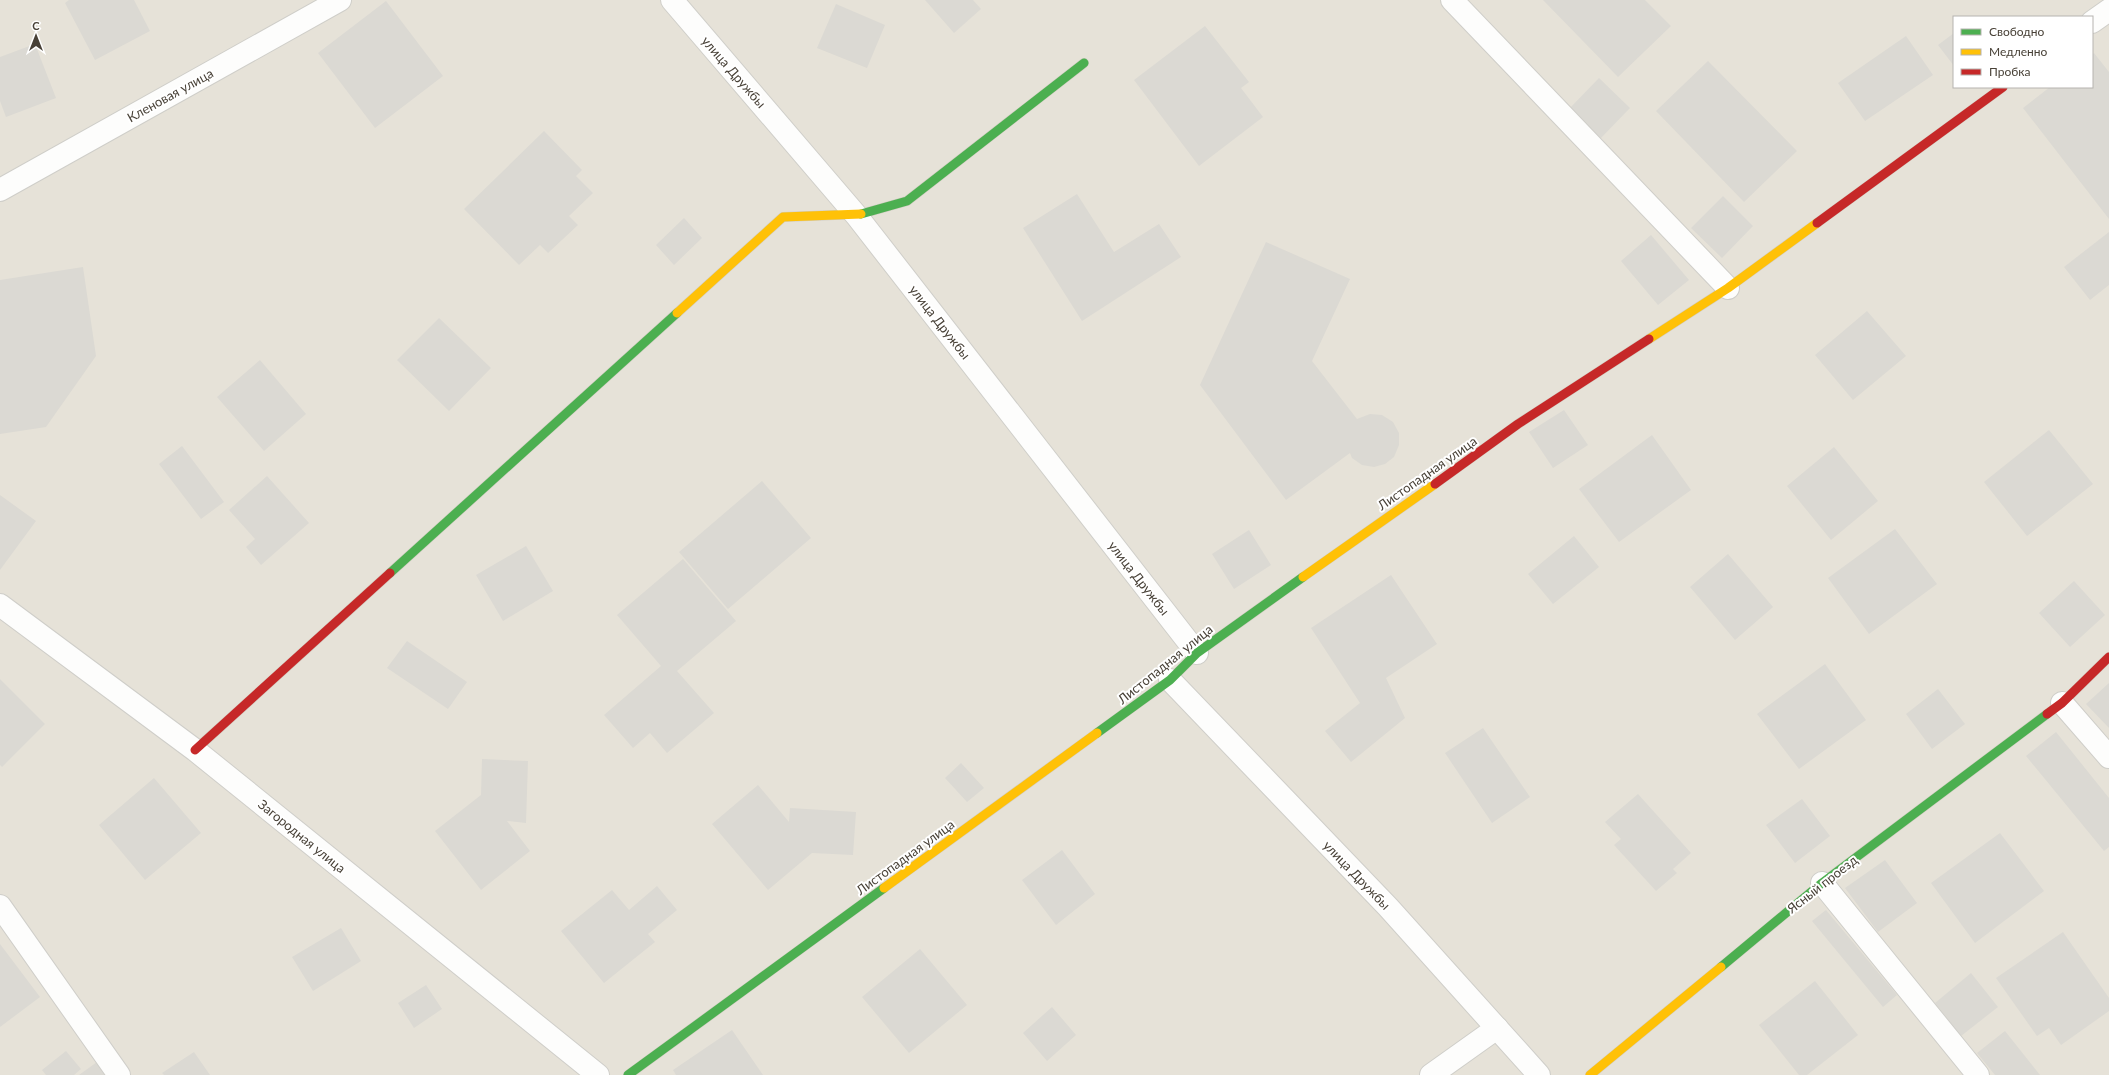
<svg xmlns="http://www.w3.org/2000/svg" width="2109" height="1075" font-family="Lato,sans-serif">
	<rect width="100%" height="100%" fill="#f1f0eb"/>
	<!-- residential -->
	<path fill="#e6e2d8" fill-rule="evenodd" d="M 0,0 L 2109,0 L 2109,1075 L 0,1075 ZM 1954,17 L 2092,17 L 2092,87 L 1954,87 Z"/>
	<!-- building -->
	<path fill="#dbd9d3" d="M 69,0 L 134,0 L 150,31 L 95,60 L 65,3 Z
		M 925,0 L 973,0 L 981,9 L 954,33 Z
		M 1543,0 L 1645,0 L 1671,26 L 1618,77 Z
		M 386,1 L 443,76 L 375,128 L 318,53 Z
		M 836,4 L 885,25 L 867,68 L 817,48 Z
		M 1205,26 L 1249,82 L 1241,88 L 1263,117 L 1199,166 L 1134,80 Z
		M 1954,33 L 1954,66 L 1938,45 Z
		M 1906,36 L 1933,75 L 1865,121 L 1838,83 Z
		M 35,44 L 56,98 L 6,117 L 0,101 L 0,57 Z
		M 2094,53 L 2109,72 L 2109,219 L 2023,108 L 2050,87 L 2092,87 L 2092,55 Z
		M 1708,61 L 1797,151 L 1744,202 L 1656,111 Z
		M 1599,78 L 1630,108 L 1599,140 L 1568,110 Z
		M 544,131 L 582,170 L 576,176 L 593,193 L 569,216 L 578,225 L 548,253 L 540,245 L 519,265 L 464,209 Z
		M 1077,194 L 1114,252 L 1159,224 L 1181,257 L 1082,321 L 1023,228 Z
		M 1723,196 L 1753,226 L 1722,258 L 1691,228 Z
		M 684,218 L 702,238 L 674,265 L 656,245 Z
		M 2109,232 L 2109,285 L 2090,300 L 2064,267 Z
		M 1651,235 L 1689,280 L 1658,305 L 1621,261 Z
		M 1266,242 L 1350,279 L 1312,361 L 1357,419 L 1370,414 L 1382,415 L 1393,422 L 1399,433 L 1399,445 L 1394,457 L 1385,464 L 1374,467 L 1362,465 L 1352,458 L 1350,453 L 1286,500 L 1200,385 Z
		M 83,267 L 96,356 L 46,427 L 0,434 L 0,280 Z
		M 1867,311 L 1906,356 L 1853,400 L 1815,355 Z
		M 439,318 L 491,368 L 449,411 L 397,360 Z
		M 260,360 L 306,414 L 264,451 L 217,397 Z
		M 1564,410 L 1588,445 L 1553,468 L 1529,432 Z
		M 2049,430 L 2093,484 L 2027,536 L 1984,482 Z
		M 1652,435 L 1691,490 L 1619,542 L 1579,489 Z
		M 182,446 L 224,502 L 201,519 L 159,464 Z
		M 1834,447 L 1878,501 L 1831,540 L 1787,486 Z
		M 267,476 L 309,523 L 261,565 L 246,547 L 255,539 L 229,510 Z
		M 762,481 L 811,538 L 728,609 L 679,552 Z
		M 0,495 L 36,521 L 0,570 Z
		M 1895,529 L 1937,584 L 1869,634 L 1828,578 Z
		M 1249,530 L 1271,565 L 1234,589 L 1212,554 Z
		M 1574,536 L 1599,567 L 1553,604 L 1528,574 Z
		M 526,546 L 553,591 L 503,621 L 476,575 Z
		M 1728,554 L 1773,607 L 1735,640 L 1690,587 Z
		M 683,559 L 736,621 L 677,671 L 714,713 L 667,753 L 650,733 L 633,748 L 604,715 L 661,666 L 617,615 Z
		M 1391,575 L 1437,644 L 1386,678 L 1405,718 L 1351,762 L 1325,731 L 1360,703 L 1311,628 Z
		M 2074,581 L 2105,615 L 2070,647 L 2039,613 Z
		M 407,641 L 467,682 L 448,709 L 387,668 Z
		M 1825,664 L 1866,720 L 1799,769 L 1757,714 Z
		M 0,679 L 45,724 L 2,767 L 0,765 Z
		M 2109,683 L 2109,728 L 2086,704 Z
		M 1938,689 L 1965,724 L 1932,749 L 1906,714 Z
		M 1483,728 L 1530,797 L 1492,823 L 1445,753 Z
		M 2056,732 L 2109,798 L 2109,847 L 2104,851 L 2026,756 Z
		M 482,759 L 528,761 L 526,823 L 507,821 L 530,851 L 481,890 L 435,831 L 481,795 Z
		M 961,763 L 984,788 L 967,802 L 945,778 Z
		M 154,778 L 201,833 L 145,880 L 99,825 Z
		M 758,785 L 789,822 L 790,808 L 856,812 L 853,855 L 812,853 L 768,890 L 712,824 Z
		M 1638,794 L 1691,853 L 1673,869 L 1677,873 L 1656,891 L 1614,845 L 1621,839 L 1605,822 Z
		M 1802,799 L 1830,836 L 1795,863 L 1766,825 Z
		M 2000,833 L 2044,891 L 1975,943 L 1931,883 Z
		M 1062,850 L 1095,894 L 1056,925 L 1022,880 Z
		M 1885,860 L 1917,903 L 1878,932 L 1845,888 Z
		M 657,886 L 677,910 L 648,934 L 655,942 L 604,983 L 561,931 L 612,890 L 629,910 Z
		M 1826,910 L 1897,995 L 1883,1007 L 1812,921 Z
		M 341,928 L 361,961 L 313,991 L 292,957 Z
		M 2063,932 L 2109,998 L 2109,1011 L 2061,1045 L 2049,1028 L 2037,1036 L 1996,978 Z
		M 0,944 L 40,997 L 0,1027 Z
		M 920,949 L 967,1005 L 909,1053 L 862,997 Z
		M 1971,973 L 1998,1007 L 1961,1036 L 1935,1003 Z
		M 1815,981 L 1858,1035 L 1807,1075 L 1799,1075 L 1759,1025 Z
		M 426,985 L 442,1009 L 414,1028 L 398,1003 Z
		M 1052,1007 L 1076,1035 L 1047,1061 L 1023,1033 Z
		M 732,1030 L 763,1075 L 676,1075 L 673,1070 Z
		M 2005,1031 L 2040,1075 L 1995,1075 L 1977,1053 Z
		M 66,1051 L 81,1069 L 74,1075 L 46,1075 L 42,1070 Z
		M 194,1052 L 210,1075 L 164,1075 L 162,1073 Z
		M 97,1062 L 107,1075 L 79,1075 Z"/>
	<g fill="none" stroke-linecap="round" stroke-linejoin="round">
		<defs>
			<path id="lane" d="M 1452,0 L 1728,288
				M 1431,1075 L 1497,1028"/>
			<path id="street" d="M 672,0 L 856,215 L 1197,653
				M 2092,22 L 2109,10
				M 0,190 L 340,0
				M 0,605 L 195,750 L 598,1075
				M 1170,680 L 1388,907 L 1539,1075
				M 2062,703 L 2109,757
				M 1822,883 L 1978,1075
				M 0,906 L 119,1075"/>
			<path id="fast" d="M 861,214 L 907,201 L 1084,63
				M 390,573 L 677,313
				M 1097,733 L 1170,680 L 1197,653 L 1303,577
				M 1721,967 L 1822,883 L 2047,714
				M 628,1075 L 884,888"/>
			<path id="slow" d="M 677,313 L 783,217 L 861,214
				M 1649,339 L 1728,288 L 1817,223
				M 1303,577 L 1435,484
				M 884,888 L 1097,733
				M 1590,1075 L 1721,967"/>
			<path id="jam" d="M 1817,223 L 2003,87
				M 1435,484 L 1518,424 L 1649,339
				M 2047,714 L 2062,703 L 2109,657
				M 195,750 L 390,573"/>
		</defs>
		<!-- lane casing -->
		<use href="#lane" stroke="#cfcec9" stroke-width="24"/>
		<!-- street casing -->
		<use href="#street" stroke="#cfcec9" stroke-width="24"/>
		<!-- fast casing -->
		<use href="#fast" stroke="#d1cdc2" stroke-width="10"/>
		<!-- slow casing -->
		<use href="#slow" stroke="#d1cdc2" stroke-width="10"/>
		<!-- jam casing -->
		<use href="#jam" stroke="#d1cdc2" stroke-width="10"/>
		<!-- lane -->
		<use href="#lane" stroke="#fdfdfc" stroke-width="22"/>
		<!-- street -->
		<use href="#street" stroke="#fdfdfc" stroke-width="22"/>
		<!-- fast -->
		<use href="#fast" stroke="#4caf50" stroke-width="9"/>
		<!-- slow -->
		<use href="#slow" stroke="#ffc107" stroke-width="9"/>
		<!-- jam -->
		<use href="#jam" stroke="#c62828" stroke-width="9"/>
	</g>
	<g text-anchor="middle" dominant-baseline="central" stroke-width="4" stroke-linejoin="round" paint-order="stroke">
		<!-- street labels -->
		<g font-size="13" fill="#484137" stroke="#fff">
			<text transform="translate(734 72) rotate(49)">улица Дружбы</text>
			<text transform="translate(170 95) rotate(-29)">Кленовая улица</text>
			<text transform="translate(940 322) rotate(52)">улица Дружбы</text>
			<text transform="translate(1427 473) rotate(-35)">Листопадная улица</text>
			<text transform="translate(1139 578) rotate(52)">улица Дружбы</text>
			<text transform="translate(1165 664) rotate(-39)">Листопадная улица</text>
			<text transform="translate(302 836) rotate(39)">Загородная улица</text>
			<text transform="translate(905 857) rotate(-36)">Листопадная улица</text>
			<text transform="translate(1357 875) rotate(46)">улица Дружбы</text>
			<text transform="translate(1822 884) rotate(-38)">Ясный проезд</text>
		</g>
	</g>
	<!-- legend -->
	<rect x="1953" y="16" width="140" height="72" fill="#ffffff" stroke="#b6b3af"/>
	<rect x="1961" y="29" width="20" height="6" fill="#4caf50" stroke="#b6b3af"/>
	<text x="1989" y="36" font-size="12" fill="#484137">Свободно</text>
	<rect x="1961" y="49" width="20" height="6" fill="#ffc107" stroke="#b6b3af"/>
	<text x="1989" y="56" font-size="12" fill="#484137">Медленно</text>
	<rect x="1961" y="69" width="20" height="6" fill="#c62828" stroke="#b6b3af"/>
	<text x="1989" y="76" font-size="12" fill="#484137">Пробка</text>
	<!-- north arrow -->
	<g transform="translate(36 36)" stroke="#ffffff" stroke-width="3" paint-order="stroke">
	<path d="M0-3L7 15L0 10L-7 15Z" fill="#484137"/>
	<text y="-6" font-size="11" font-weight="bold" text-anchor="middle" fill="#484137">С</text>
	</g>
</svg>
